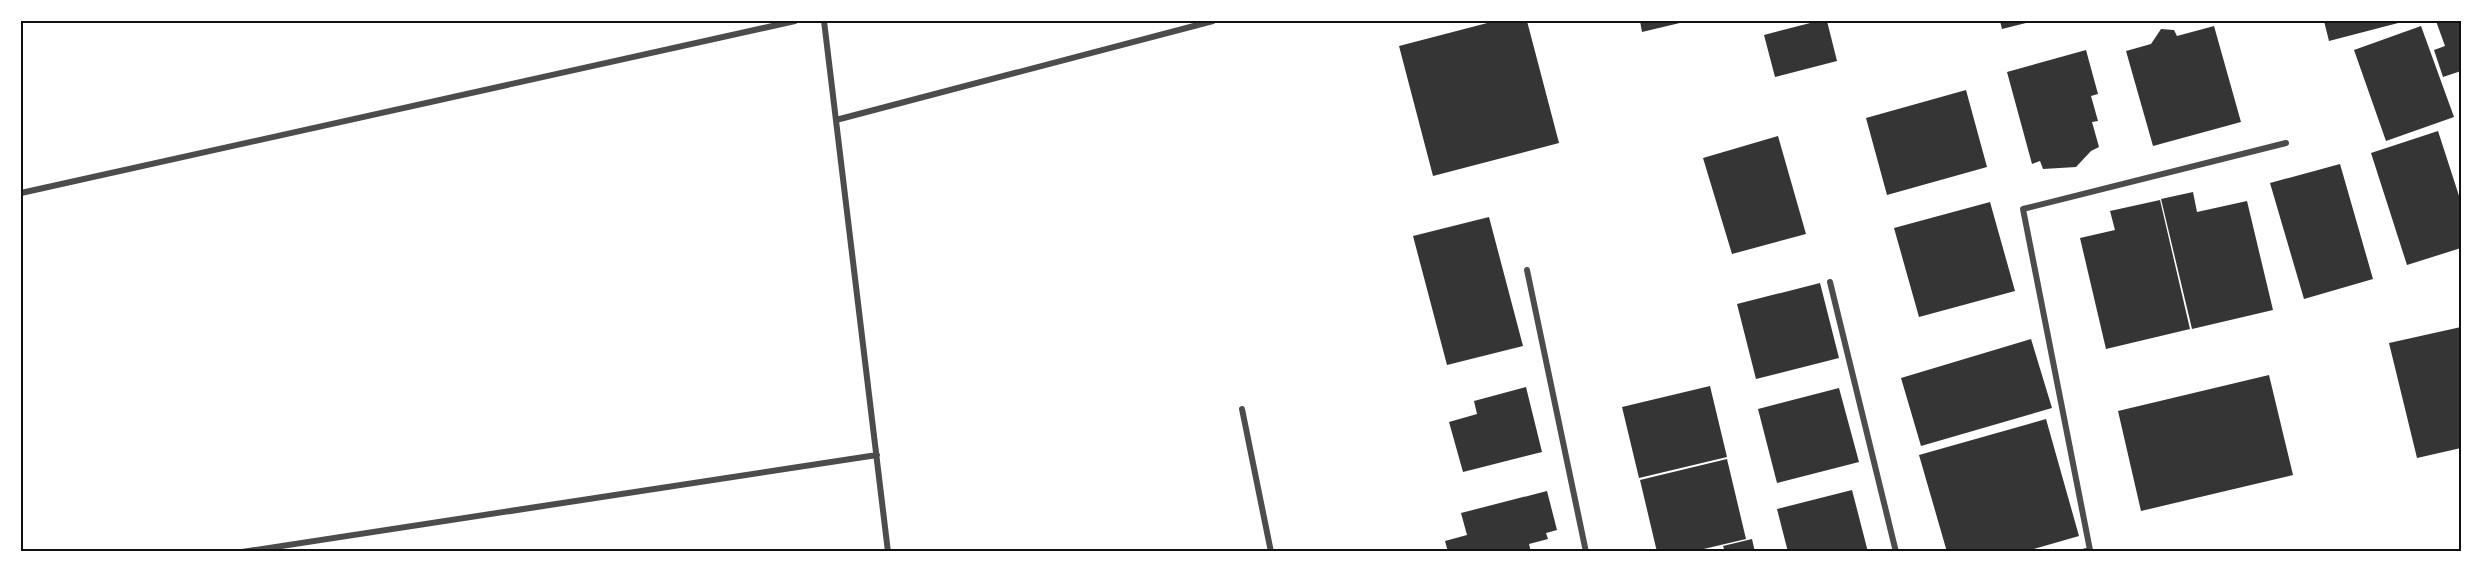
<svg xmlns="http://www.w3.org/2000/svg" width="2482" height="573" font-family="Merriweather,serif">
	<rect width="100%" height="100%" fill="#fff"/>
	<!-- building -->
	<path fill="#353535" d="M 1495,21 L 1527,21 L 1559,143 L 1433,176 L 1399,46 Z
		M 1640,21 L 1684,21 L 1684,22 L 1642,32 Z
		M 1818,21 L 1827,21 L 1837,61 L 1775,77 L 1764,35 Z
		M 2000,21 L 2030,21 L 2030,22 L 2002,29 Z
		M 2324,21 L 2402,21 L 2402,22 L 2329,41 Z
		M 2436,21 L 2461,21 L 2461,71 L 2443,77 L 2434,50 L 2445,46 Z
		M 2214,26 L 2241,122 L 2153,146 L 2126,51 L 2151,44 L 2161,29 L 2174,30 L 2177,36 Z
		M 2421,26 L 2454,117 L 2386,141 L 2354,50 Z
		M 2086,50 L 2098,94 L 2091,96 L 2098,121 L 2092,122 L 2099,147 L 2091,151 L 2076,167 L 2043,169 L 2040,161 L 2032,164 L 2007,72 Z
		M 1966,90 L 1987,167 L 1887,195 L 1866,118 Z
		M 2438,131 L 2461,202 L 2461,248 L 2407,265 L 2371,153 Z
		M 1778,136 L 1806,234 L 1732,254 L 1703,158 Z
		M 2340,164 L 2373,279 L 2304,299 L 2270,183 Z
		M 2193,192 L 2197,212 L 2247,201 L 2273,310 L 2192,329 L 2161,199 Z
		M 2160,200 L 2190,329 L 2106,349 L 2080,238 L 2115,230 L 2110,211 Z
		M 1990,202 L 2015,291 L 1919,317 L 1894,228 Z
		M 1489,217 L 1523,346 L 1447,365 L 1413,236 Z
		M 1820,283 L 1839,358 L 1756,379 L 1737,304 Z
		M 2461,327 L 2461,448 L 2417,458 L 2389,343 Z
		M 2031,339 L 2052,408 L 1921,446 L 1901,378 Z
		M 2269,375 L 2293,475 L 2141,511 L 2118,411 Z
		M 1710,386 L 1727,457 L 1639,478 L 1622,407 Z
		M 1526,387 L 1542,452 L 1463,472 L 1449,422 L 1477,414 L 1474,401 Z
		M 1839,388 L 1859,462 L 1777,483 L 1758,409 Z
		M 2046,419 L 2079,536 L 2023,552 L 1947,552 L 1919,455 Z
		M 1727,459 L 1746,539 L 1691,552 L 1657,552 L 1640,480 Z
		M 1852,490 L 1868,552 L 1788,552 L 1777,509 Z
		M 1547,491 L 1557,530 L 1546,533 L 1548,539 L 1529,544 L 1531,552 L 1448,552 L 1445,541 L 1467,535 L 1461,513 Z
		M 1752,539 L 1755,552 L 1725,552 L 1723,546 Z"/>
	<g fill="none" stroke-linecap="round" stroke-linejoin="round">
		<!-- minor -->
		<path stroke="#4c4c4c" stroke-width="6" d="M 824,21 L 888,552
			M 836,120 L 1213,21
			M 21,193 L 795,21
			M 1527,270 L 1586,552
			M 1830,282 L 1896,552
			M 1242,409 L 1271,552
			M 242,552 L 877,455
			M 2083,552 L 2090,550 L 2023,209 L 2286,143"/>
	</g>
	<!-- border -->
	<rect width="2482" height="573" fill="none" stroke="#ffffff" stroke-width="45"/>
	<rect x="22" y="22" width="2438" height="528" fill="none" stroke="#111" stroke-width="2"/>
</svg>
